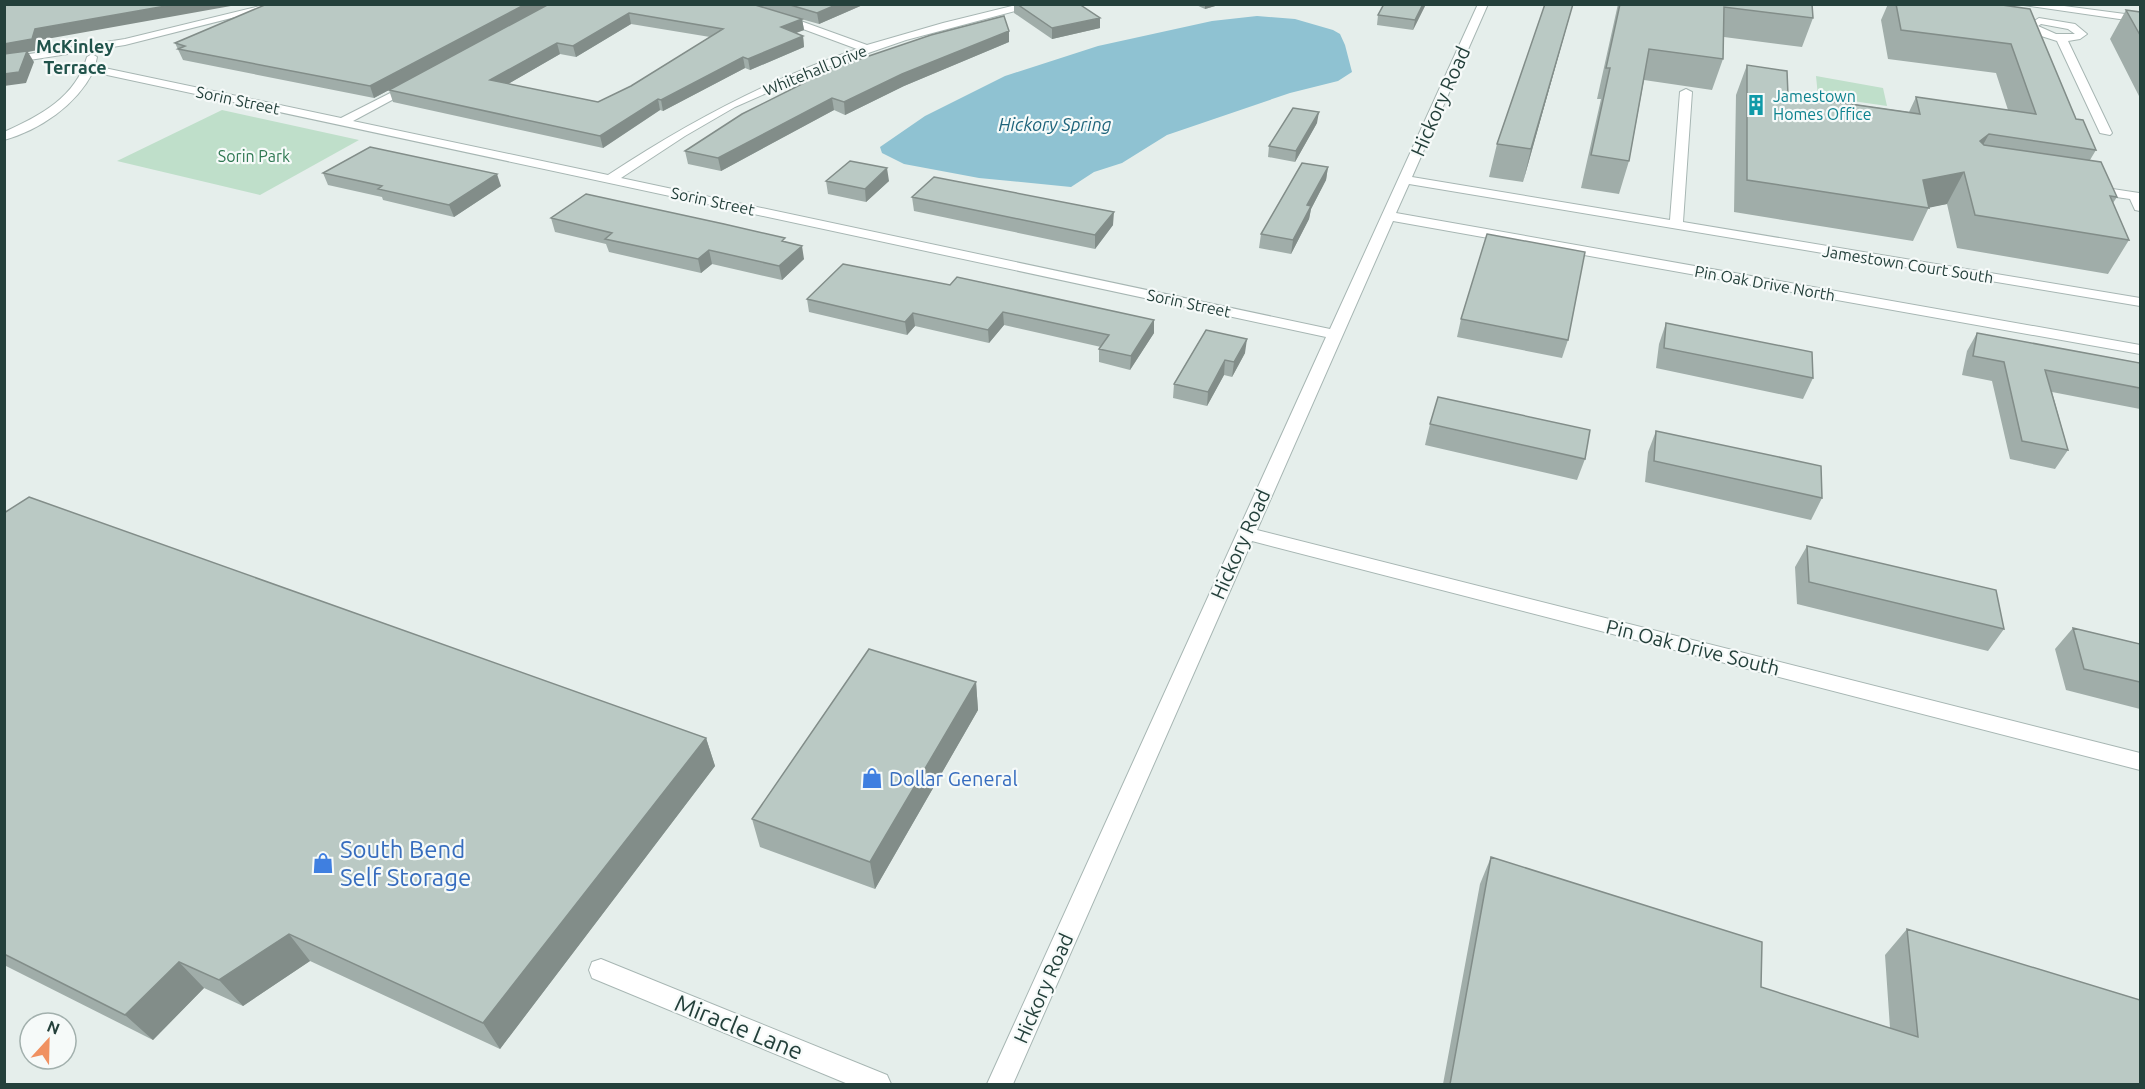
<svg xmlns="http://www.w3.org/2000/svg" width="2145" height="1089" font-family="Ubuntu,sans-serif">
	<rect width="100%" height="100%" fill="#e5eeeb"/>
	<!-- green -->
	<path fill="#bfdfca" d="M 1816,76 L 1883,88 L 1887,106 L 1818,96 Z
		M 222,110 L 359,140 L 260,195 L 117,161 Z"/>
	<!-- water -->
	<path fill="#8fc2d2" d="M 1257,16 L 1295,19 L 1333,30 L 1340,34 L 1345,45 L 1352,72 L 1338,81 L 1290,93 L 1167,135 L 1122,163 L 1094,172 L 1071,187 L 979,178 L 904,164 L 882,153 L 880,147 L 925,116 L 1005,76 L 1098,46 L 1212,21 Z"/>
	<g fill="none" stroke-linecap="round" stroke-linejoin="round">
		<defs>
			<path id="minor" d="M 268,4 L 287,4 L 125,45 L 4,64 L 4,58 L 125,39 Z
				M 1020,4 L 1041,4 L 906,40 L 819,70 L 735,107 L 685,136 L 621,178 L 1330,329 L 1478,4 L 1488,4 L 1412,177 L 1670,220 L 1680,92 L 1686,89 L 1692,92 L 1683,222 L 2140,298 L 2140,306 L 1409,184 L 1396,213 L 2140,345 L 2140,354 L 1393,221 L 1257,530 L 2140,753 L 2140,770 L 1252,541 L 1013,1084 L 987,1084 L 1326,337 L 93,72 C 76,105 40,130 4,140 L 4,132 C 40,116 76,97 87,57 L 92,54 L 97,57 L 95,66 L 341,118 L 412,82 L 417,85 L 416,87 L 353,121 L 608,175 C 687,123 767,80 857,49 L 776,19 L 776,15 L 784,15 L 867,45 L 943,23 Z
				M 2017,4 L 2049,4 L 2140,16 L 2140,22 Z
				M 2039,18 L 2075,24 L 2087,34 L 2080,39 L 2068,41 L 2112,133 L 2110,135 L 2100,133 L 2057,41 L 2038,35 L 2026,26 ZM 2041,24 L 2068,29 L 2075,34 L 2056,34 L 2038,26 Z
				M 2093,186 L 2139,193 L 2140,211 L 2135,210 L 2130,199 L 2089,193 L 2089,187 Z
				M 601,959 L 887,1075 L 891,1084 L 848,1084 L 592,978 L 589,970 L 592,962 Z"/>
		</defs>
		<!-- minor casing -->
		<use href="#minor" stroke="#a7b6b3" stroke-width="2"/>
		<!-- minor -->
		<use href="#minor" fill="#fff" fill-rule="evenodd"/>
	</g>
	<!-- wall -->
	<path fill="#a0ada9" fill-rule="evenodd" d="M 549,4 L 374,98 L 183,60 L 175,43 Z
		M 549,4 L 865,4 L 819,24 L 776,12 L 802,19 L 804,30 L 795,33 L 803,36 L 804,47 L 750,70 L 745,68 L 663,111 L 660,110 L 603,148 L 393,102 L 389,90 ZM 631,24 L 710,37 L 631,86 L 598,102 L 508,84 L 560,54 L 576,57 Z
		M 1014,4 L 1079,4 L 1100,28 L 1052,39 L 1014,13 Z
		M 1194,4 L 1222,4 L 1205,9 Z
		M 1384,4 L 1426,4 L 1413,30 L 1377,25 L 1378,15 Z
		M 1545,4 L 1573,4 L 1523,182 L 1489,177 L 1497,144 Z
		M 1618,4 L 1812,4 L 1813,18 L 1802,47 L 1724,37 L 1723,59 L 1712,90 L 1644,80 L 1629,161 L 1619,194 L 1581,188 L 1601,99 L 1597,99 Z
		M 1888,4 L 1995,4 L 2096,150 L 2090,160 L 2117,197 L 2113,203 L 2129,240 L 2108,274 L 1957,248 L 1947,204 L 1929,207 L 1913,241 L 1734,212 L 1736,95 L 1747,65 L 1788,95 L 1909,112 L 1916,97 L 2008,110 L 1996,73 L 1888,59 L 1881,20 Z
		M 2126,10 L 2140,12 L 2140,98 L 2110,39 Z
		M 1009,42 L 904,86 L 845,115 L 834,110 L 721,171 L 688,164 L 685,151 L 799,85 L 798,80 Z
		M 1317,123 L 1295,162 L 1268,157 L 1269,146 Z
		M 1328,167 L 1326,180 L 1311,209 L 1309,219 L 1291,254 L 1259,248 L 1261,234 Z
		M 323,173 L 501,186 L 454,217 L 383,200 L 382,197 L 328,185 Z
		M 826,181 L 889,181 L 866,202 L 828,194 Z
		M 912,197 L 1113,225 L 1095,249 L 914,211 Z
		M 551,218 L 785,242 L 804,259 L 782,280 L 712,264 L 701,273 L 609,252 L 606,244 L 555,232 Z
		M 950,285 L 1154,320 L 1154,333 L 1130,370 L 1099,362 L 1099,349 L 1101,347 L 1004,325 L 989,343 L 915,326 L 907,335 L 809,312 L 807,299 Z
		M 1461,319 L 1568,340 L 1562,358 L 1457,337 Z
		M 1666,323 L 1813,378 L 1803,399 L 1656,368 L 1659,344 Z
		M 1206,330 L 1245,353 L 1232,377 L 1224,375 L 1207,406 L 1173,398 L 1174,384 Z
		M 1977,333 L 2140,363 L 2140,409 L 2052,392 L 2068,450 L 2055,469 L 2010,459 L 1992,381 L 1962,375 L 1967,351 Z
		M 1430,424 L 1585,459 L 1577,480 L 1425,445 Z
		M 1656,431 L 1822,498 L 1811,520 L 1645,482 L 1648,452 Z
		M 4,513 L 706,738 L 715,766 L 500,1049 L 310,961 L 243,1006 L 204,988 L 153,1040 L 4,965 Z
		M 1807,546 L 2004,629 L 1988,651 L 1797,604 L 1795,567 Z
		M 2073,628 L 2140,644 L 2140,709 L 2066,690 L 2055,649 Z
		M 976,682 L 978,710 L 875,889 L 760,847 L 752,819 Z
		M 1491,857 L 1761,987 L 1890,1028 L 1885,955 L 1907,929 L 2140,1084 L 1443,1084 L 1480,884 Z"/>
	<!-- shaded-wall -->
	<path fill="#828d89" d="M 177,4 L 242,4 L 41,40 L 38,50 L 28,52 L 34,62 L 26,83 L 4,86 L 4,44 L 35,29 Z
		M 526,4 L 549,4 L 374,98 L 370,86 Z
		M 838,4 L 865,4 L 819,24 L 817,13 Z
		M 1205,4 L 1222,4 L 1205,9 Z
		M 1423,4 L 1426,4 L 1413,30 L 1415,20 Z
		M 1573,4 L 1523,182 L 1531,149 Z
		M 629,13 L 631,24 L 576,57 L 573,46 Z
		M 1100,18 L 1100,28 L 1052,39 L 1052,28 Z
		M 802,19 L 804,30 L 783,38 L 781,27 Z
		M 1009,31 L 1009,42 L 904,86 L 845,115 L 844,102 L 902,74 Z
		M 803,36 L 804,47 L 750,70 L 748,59 Z
		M 557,43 L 560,54 L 494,92 L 490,80 Z
		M 743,57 L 745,68 L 663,111 L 661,100 Z
		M 832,98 L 834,110 L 721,171 L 718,158 Z
		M 658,99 L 660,110 L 603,148 L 600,136 Z
		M 1319,112 L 1317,123 L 1295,162 L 1296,151 Z
		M 1989,134 L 1972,165 L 1980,141 Z
		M 1328,167 L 1326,180 L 1311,209 L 1309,219 L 1291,254 L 1293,240 L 1307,205 Z
		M 887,168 L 889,181 L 866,202 L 865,189 Z
		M 1964,172 L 1947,204 L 1928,208 L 1923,180 Z
		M 497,174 L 501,186 L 454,217 L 449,205 Z
		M 1114,212 L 1113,225 L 1095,249 L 1095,235 Z
		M 802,246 L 804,259 L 782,280 L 779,266 Z
		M 709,250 L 712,264 L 701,273 L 698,259 Z
		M 1003,312 L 1004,325 L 989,343 L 988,330 Z
		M 913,313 L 915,326 L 907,335 L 905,322 Z
		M 1154,320 L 1154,333 L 1130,370 L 1131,356 Z
		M 1247,339 L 1245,353 L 1232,377 L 1234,362 Z
		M 1225,360 L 1224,375 L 1207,406 L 1208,392 Z
		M 976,682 L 978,710 L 875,889 L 870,862 Z
		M 706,738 L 715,766 L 500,1049 L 483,1023 Z
		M 289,934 L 310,961 L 243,1006 L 219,980 Z
		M 179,962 L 204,988 L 153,1040 L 125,1015 Z"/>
	<!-- building -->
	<path fill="#bac9c4" stroke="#828d89" stroke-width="1.5" fill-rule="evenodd" d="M 4,4 L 177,4 L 35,29 L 32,39 L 4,44 Z
		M 267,4 L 526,4 L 370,86 L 178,49 L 185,46 L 175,43 Z
		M 549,4 L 752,4 L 802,19 L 781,27 L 803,36 L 748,59 L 743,57 L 661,100 L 658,99 L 600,136 L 389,90 ZM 629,13 L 723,29 L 631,86 L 598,102 L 490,80 L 557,43 L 573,46 Z
		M 787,4 L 838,4 L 817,13 Z
		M 1017,4 L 1079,4 L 1100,18 L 1052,28 Z
		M 1384,4 L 1423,4 L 1415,20 L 1378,15 Z
		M 1545,4 L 1573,4 L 1531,149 L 1497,144 Z
		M 1620,4 L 1812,4 L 1813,18 L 1724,7 L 1723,59 L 1649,49 L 1629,161 L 1591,155 L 1610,68 L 1606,68 Z
		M 1896,4 L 1995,4 L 2030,9 L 2076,119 L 2083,120 L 2096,150 L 1989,134 L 1980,141 L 1984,145 L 2101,162 L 2117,197 L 2110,196 L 2129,240 L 1975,215 L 1964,172 L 1923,180 L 1929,208 L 1747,180 L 1747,65 L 1787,71 L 1788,95 L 1920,114 L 1916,97 L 2036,114 L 2011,44 L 1901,30 Z
		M 2126,10 L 2140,12 L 2140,35 Z
		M 1004,16 L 1009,31 L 902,74 L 844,102 L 832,98 L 718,158 L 685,151 L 742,114 L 804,83 L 798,80 L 931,35 Z
		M 27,51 L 19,72 L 4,74 L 4,54 Z
		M 1293,108 L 1319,112 L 1296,151 L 1269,146 Z
		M 370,147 L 497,174 L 449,205 L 378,189 L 382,186 L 323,173 Z
		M 850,161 L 887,168 L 865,189 L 826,181 Z
		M 1302,163 L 1328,167 L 1307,205 L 1311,206 L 1293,240 L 1261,234 Z
		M 934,177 L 1114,212 L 1095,235 L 912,197 Z
		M 586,194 L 724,224 L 785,238 L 782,241 L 802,246 L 779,266 L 709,250 L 698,259 L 605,239 L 612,233 L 551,218 Z
		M 1487,234 L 1585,252 L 1568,340 L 1461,319 Z
		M 843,264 L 950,285 L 957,277 L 1154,320 L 1131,356 L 1099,349 L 1109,335 L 1003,312 L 988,330 L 913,313 L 905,322 L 807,299 Z
		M 1666,323 L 1812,352 L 1813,378 L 1664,348 Z
		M 1206,330 L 1247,339 L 1234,362 L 1225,360 L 1208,392 L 1174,384 Z
		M 1977,333 L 2140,363 L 2140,388 L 2045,370 L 2068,450 L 2022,441 L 2004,362 L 1973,356 Z
		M 1438,397 L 1590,430 L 1585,459 L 1430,424 Z
		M 1656,431 L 1821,466 L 1822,498 L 1654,461 Z
		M 29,497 L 706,738 L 483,1023 L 289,934 L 219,980 L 179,962 L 125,1015 L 4,954 L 4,513 Z
		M 1807,546 L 1996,590 L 2004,629 L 1809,582 Z
		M 2073,628 L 2140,644 L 2140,682 L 2084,669 Z
		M 869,649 L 976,682 L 870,862 L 752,819 Z
		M 1491,857 L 1762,942 L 1761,987 L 1918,1037 L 1907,929 L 2140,1000 L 2140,1084 L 1450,1084 Z"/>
	<!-- icons -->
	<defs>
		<symbol id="building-bare" viewBox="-9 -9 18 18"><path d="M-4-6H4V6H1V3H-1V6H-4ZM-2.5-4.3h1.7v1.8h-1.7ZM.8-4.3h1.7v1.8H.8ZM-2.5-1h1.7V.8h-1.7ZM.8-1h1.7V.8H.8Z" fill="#0f9aa8" stroke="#f6faf9" stroke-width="2.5" paint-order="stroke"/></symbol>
		<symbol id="shop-bare" viewBox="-9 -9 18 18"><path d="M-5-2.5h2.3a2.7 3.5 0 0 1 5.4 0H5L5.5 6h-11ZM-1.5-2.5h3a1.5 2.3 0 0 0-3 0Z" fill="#3f7fe0" stroke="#f6faf9" stroke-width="2.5" paint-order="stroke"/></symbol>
	</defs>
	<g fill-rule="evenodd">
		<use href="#building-bare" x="1741" y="90" width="30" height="30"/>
		<use href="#shop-bare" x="857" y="763" width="30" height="30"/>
		<use href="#shop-bare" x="308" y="848" width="30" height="30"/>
	</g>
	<g text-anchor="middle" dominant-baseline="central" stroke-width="4.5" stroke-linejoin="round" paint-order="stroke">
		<!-- far-street labels -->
		<g font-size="16" fill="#24403b" stroke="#f6faf9">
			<text transform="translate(815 70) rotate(-22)">Whitehall Drive</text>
			<text transform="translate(238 100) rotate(12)">Sorin Street</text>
			<text transform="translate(713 201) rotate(12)">Sorin Street</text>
			<text transform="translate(1908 264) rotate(9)">Jamestown Court South</text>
			<text transform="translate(1765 283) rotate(10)">Pin Oak Drive North</text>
			<text transform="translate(1189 303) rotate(12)">Sorin Street</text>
		</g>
		<!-- far-culture labels -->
		<g font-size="16" fill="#0d838f" stroke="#f6faf9" text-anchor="start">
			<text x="1773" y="96">Jamestown<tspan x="1773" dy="18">Homes Office</tspan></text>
		</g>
		<!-- far-park labels -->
		<g font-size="16" fill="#2e7751" stroke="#f6faf9">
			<text x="254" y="156">Sorin Park</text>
		</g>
		<!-- far-neighbourhood labels -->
		<g font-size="18" font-weight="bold" fill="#20534b" stroke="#f6faf9">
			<text x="75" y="46">McKinley<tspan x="75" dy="21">Terrace</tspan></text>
		</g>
		<!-- far-water labels -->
		<g font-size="18" font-style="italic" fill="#1e647c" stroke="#f6faf9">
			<text x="1055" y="124">Hickory Spring</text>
		</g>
		<!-- street labels -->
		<g font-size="20" fill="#24403b" stroke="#f6faf9">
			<text transform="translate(1440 101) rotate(-66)">Hickory Road</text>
			<text transform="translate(1240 544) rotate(-66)">Hickory Road</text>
			<text transform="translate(1693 647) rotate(14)">Pin Oak Drive South</text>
			<text transform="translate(1043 988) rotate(-66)">Hickory Road</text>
		</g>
		<!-- shop labels -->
		<g font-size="20" fill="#366cbe" stroke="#f6faf9" text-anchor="start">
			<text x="889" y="778">Dollar General</text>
		</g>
		<!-- near-shop labels -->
		<g font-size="24" fill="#366cbe" stroke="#f6faf9" text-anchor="start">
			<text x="340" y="849">South Bend<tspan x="340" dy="28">Self Storage</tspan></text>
		</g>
		<!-- near-street labels -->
		<g font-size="24" fill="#24403b" stroke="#f6faf9">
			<text transform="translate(739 1027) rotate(22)">Miracle Lane</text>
		</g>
	</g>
	<!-- border -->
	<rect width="2145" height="1089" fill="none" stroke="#24403b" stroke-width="12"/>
	<!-- north arrow -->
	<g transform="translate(48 1041) rotate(22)"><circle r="28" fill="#f6faf9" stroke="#a2b0ad" stroke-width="1.5"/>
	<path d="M0-4.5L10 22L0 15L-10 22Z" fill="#f09161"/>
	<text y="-9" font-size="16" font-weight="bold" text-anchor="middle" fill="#24403b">N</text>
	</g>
</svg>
